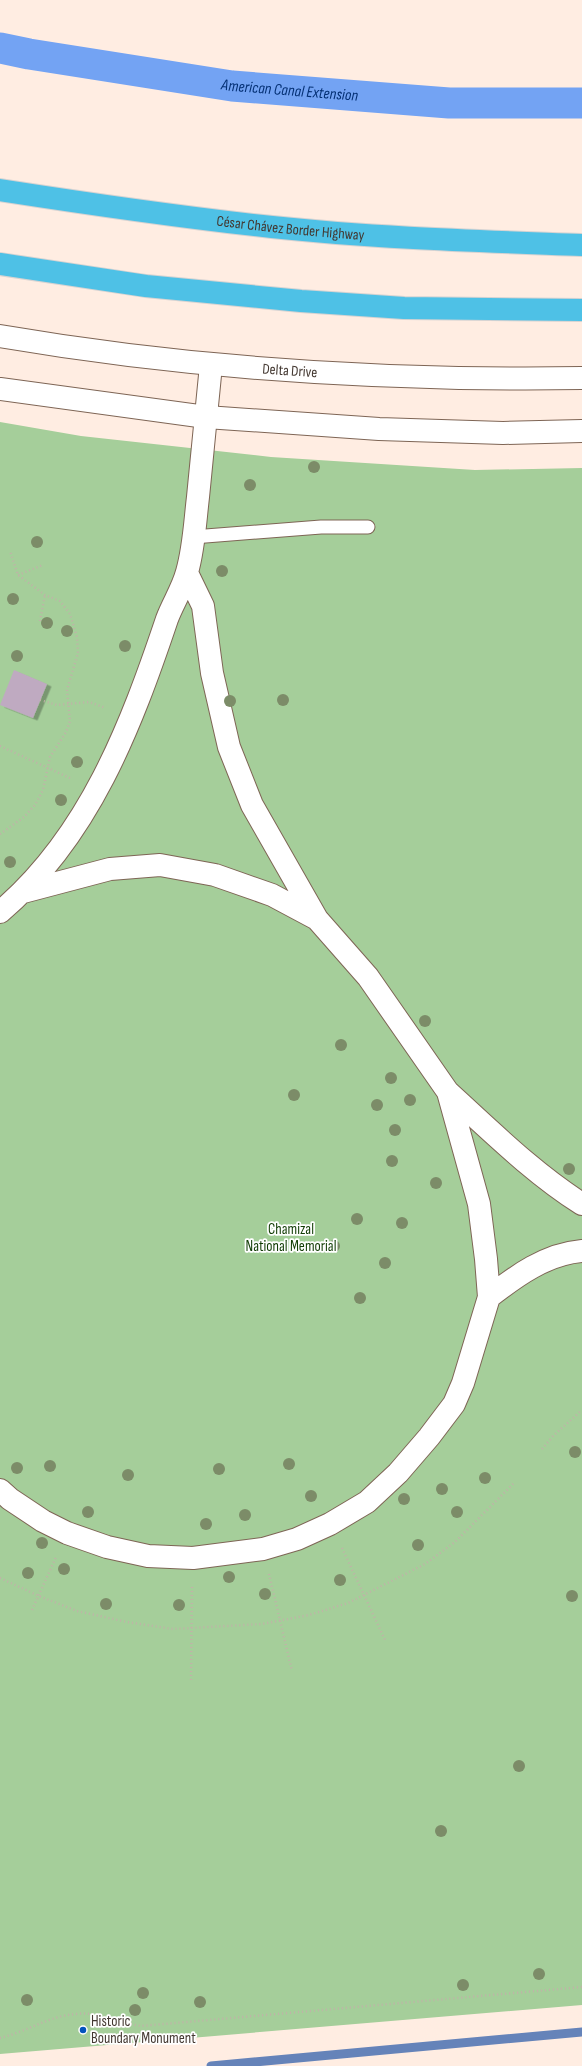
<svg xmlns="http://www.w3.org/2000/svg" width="582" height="2066" font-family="'Sofia Sans Condensed',sans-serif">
	<defs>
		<filter id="shadow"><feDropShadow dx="4.5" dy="2.5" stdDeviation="0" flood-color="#0004"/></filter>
	</defs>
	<rect width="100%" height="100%" fill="#ffede2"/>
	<!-- green -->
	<path fill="#a5ce9a" d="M 0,422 L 81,436 L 271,457 L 475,470 L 582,468 L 582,2005 L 0,2054 Z"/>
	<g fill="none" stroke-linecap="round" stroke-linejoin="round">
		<!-- stream -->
		<path stroke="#6583b9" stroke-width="9" d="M 211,2066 L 582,2032"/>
		<!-- canal -->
		<path stroke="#73a3f3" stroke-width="31" id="s1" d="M 0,48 L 29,54 L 232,86 L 449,103 L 582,103"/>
	</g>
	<!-- building -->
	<path fill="#bfaac1" filter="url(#shadow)" d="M 14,670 L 47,684 L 33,718 L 0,705 Z"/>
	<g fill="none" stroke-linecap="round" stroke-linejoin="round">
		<defs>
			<path id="lane" d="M 193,537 L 321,527 L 368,527"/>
			<path id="street" d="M 187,573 L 203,606 L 212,673 L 229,747 L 252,805 L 317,919
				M 0,912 C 89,837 131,726 167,619 C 173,603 183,588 187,572 C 194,548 195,522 198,497 C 202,453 207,409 211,365
				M 448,1092 C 491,1131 533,1173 582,1204
				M 489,1297 C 516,1276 546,1254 582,1251
				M 0,1490 L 10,1499 L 43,1521 L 67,1533 L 107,1547 L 148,1556 L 193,1558 L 263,1549 L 297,1539 L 330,1524 L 367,1502 L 398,1473 L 429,1437 L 454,1404 L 463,1383 L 489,1297 L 486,1259 L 479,1204 L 448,1092 L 368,977 L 317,919 L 272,895 L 215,875 L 160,865 L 110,869 L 23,892"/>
			<g id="secondary">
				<path id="s2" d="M 0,336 C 193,369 387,381 582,378"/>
				<path d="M 0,389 L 206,417 L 379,429 L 503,433 L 582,431"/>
			</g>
			<g id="highway">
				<path id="s3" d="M 0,190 C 90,204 181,217 272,227 C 375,238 479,241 582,245"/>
				<path d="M 0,264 L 146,286 L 301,301 L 404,308 L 582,310"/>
			</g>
		</defs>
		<!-- lane casing -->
		<use href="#lane" stroke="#7e6555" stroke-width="15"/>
		<!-- street casing -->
		<use href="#street" stroke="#7e6555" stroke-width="24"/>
		<!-- secondary casing -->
		<use href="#secondary" stroke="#7e6555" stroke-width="24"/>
		<!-- highway casing -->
		<use href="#highway" stroke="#d6d3d2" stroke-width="24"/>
		<!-- path -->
		<path stroke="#c1b2a8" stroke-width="2.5" stroke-dasharray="1 3" stroke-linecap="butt" d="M 18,575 L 43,565
			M 40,621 L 45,595
			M 40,700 L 57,705 L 89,702 L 106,708
			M 0,746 L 72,779
			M 0,834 L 24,817 L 35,805 L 43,790 L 50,757 L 66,732 L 70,721 L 67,690 L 78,653 L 77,637 L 70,614 L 60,601 L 45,595 L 18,575 L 10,551
			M 542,1449 L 553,1436 L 582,1410
			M 342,1548 L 386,1642
			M 269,1574 L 292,1671
			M 0,1578 L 39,1596 L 77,1611 L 127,1622 L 173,1629 L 262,1624 L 309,1615 L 348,1603 L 425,1564 L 455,1542 L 515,1482
			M 32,1610 L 56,1557
			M 191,1680 L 192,1585
			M 0,2038 C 26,2032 49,2016 76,2014 C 98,2011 120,2023 141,2026 L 582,1987"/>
		<!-- lane -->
		<use href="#lane" stroke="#fff" stroke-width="13"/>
		<!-- street -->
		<use href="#street" stroke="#fff" stroke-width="22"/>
		<!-- secondary -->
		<use href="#secondary" stroke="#fff" stroke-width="22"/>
		<!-- highway -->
		<use href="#highway" stroke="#4ec1e6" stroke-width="22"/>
	</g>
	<!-- trees -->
	<g fill="#7c8c68">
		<circle cx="314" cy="467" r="6"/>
		<circle cx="250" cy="485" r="6"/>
		<circle cx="37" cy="542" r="6"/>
		<circle cx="222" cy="571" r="6"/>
		<circle cx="13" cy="599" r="6"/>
		<circle cx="47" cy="623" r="6"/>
		<circle cx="67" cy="631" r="6"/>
		<circle cx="125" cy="646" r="6"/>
		<circle cx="17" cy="656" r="6"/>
		<circle cx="283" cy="700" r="6"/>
		<circle cx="230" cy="701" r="6"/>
		<circle cx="77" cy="762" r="6"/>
		<circle cx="61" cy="800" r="6"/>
		<circle cx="10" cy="862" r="6"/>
		<circle cx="425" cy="1021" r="6"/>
		<circle cx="341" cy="1045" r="6"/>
		<circle cx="391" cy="1078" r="6"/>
		<circle cx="294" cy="1095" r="6"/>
		<circle cx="410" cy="1100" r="6"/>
		<circle cx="377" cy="1105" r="6"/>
		<circle cx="395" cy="1130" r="6"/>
		<circle cx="392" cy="1161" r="6"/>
		<circle cx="569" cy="1169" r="6"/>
		<circle cx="436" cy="1183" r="6"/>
		<circle cx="357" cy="1219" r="6"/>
		<circle cx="402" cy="1223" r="6"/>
		<circle cx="334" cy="1246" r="6"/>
		<circle cx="385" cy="1263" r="6"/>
		<circle cx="360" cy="1298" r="6"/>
		<circle cx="575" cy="1452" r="6"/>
		<circle cx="289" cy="1464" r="6"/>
		<circle cx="50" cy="1466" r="6"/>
		<circle cx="17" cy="1468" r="6"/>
		<circle cx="219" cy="1469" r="6"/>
		<circle cx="128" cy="1475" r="6"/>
		<circle cx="485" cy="1478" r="6"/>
		<circle cx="442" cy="1489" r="6"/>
		<circle cx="311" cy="1496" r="6"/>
		<circle cx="404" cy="1499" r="6"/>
		<circle cx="88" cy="1512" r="6"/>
		<circle cx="457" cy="1512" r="6"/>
		<circle cx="245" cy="1515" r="6"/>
		<circle cx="206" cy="1524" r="6"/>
		<circle cx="42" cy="1543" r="6"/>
		<circle cx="418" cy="1545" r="6"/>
		<circle cx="64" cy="1569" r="6"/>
		<circle cx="28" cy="1573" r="6"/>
		<circle cx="229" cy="1577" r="6"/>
		<circle cx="340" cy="1580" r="6"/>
		<circle cx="265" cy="1594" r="6"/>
		<circle cx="572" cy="1596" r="6"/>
		<circle cx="106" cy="1604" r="6"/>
		<circle cx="179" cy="1605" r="6"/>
		<circle cx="519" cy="1766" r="6"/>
		<circle cx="441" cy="1831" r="6"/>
		<circle cx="539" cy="1974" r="6"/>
		<circle cx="463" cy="1985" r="6"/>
		<circle cx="143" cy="1993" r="6"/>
		<circle cx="27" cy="2000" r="6"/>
		<circle cx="200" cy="2002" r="6"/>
		<circle cx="135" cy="2010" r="6"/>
	</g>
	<!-- markers -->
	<circle fill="#0253bd" stroke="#fff" stroke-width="1.5" cx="83" cy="2030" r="4"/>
	<g text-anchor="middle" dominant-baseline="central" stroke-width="3.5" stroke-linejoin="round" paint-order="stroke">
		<!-- street labels -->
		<g font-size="15" fill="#433831" stroke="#fff">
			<text stroke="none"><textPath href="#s3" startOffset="293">César Chávez Border Highway</textPath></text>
			<text stroke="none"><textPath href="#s2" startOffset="292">Delta Drive</textPath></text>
		</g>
		<!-- park labels -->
		<g font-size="15" fill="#113c04" stroke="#fff">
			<text x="291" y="1229">Chamizal<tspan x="291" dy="17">National Memorial</tspan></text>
		</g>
		<!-- poi labels -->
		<g font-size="15" fill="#433831" stroke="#fff" text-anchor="start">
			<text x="91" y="2021">Historic<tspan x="91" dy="17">Boundary Monument</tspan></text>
		</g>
		<!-- water labels -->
		<g font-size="16" font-style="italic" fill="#043074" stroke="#fff">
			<text stroke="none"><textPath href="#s1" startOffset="293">American Canal Extension</textPath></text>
		</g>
	</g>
</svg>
